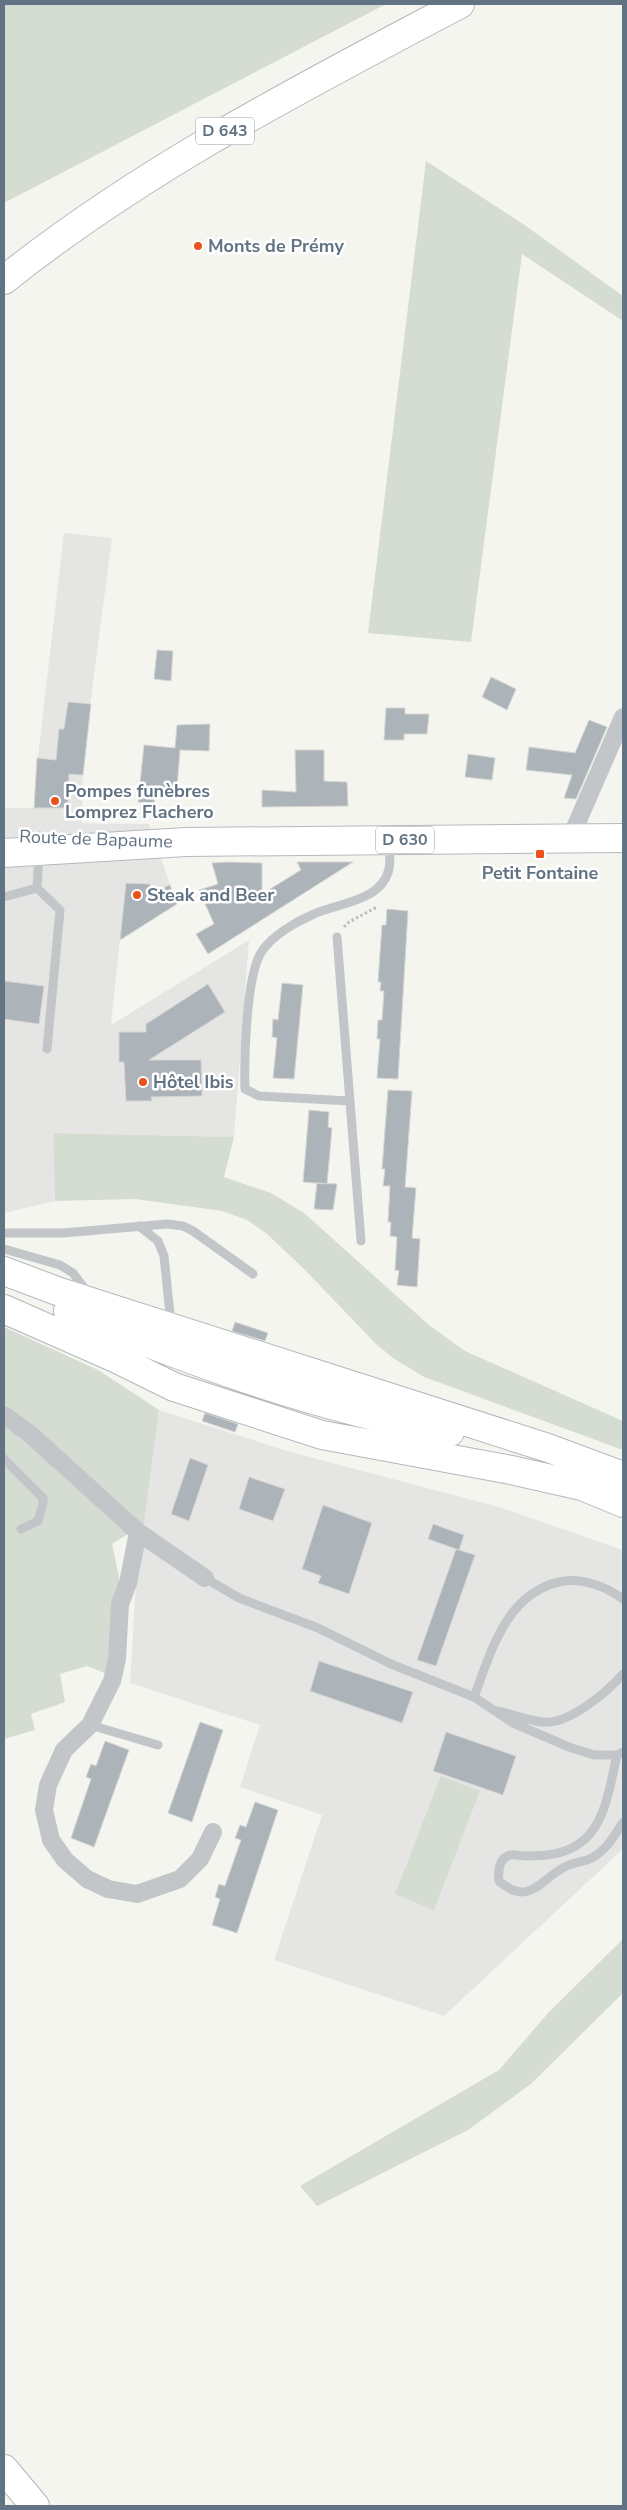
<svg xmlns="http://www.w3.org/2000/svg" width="627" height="2510" font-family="'Nunito Sans',sans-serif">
	<rect width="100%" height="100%" fill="#f5f5f0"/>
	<!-- built -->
	<path fill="#e5e6e4" d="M 64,533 L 112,538 L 83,760 L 82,823 L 149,824 L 177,904 L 120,940 L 111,1025 L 249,940 L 234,1137 L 53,1133 L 55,1201 L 4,1213 L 4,808 L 34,808 L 36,773 Z
		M 159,1410 L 287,1451 L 499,1507 L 623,1550 L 623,1849 L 444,2016 L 274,1960 L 322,1815 L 240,1787 L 260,1725 L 130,1683 L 136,1582 Z"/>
	<!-- green -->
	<path fill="#d5dcd1" d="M 4,4 L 386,4 L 4,203 Z
		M 426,161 L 526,226 L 623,296 L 623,321 L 522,254 L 471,642 L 368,633 Z
		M 53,1133 L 234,1137 L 224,1177 L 271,1193 L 304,1213 L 429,1325 L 465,1351 L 623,1421 L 623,1450 L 424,1377 L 393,1358 L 376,1344 L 305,1270 L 267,1234 L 247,1220 L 222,1211 L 135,1199 L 55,1201 Z
		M 4,1327 L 98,1370 L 159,1410 L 144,1524 L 112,1544 L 121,1587 L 110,1675 L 87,1666 L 60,1674 L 65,1702 L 31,1714 L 35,1730 L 4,1739 Z
		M 441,1776 L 480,1791 L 434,1910 L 395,1894 Z
		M 623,1939 L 623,1993 L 532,2083 L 468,2130 L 317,2206 L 300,2186 L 499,2070 L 549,2012 Z"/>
	<!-- building -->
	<path fill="#acb3b9" stroke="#d6d6d3" d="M 157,650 L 173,651 L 171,681 L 154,679 Z
		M 491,677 L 516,689 L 507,710 L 482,697 Z
		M 68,702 L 91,704 L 83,775 L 69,774 L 68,808 L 34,808 L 37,758 L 56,760 L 59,729 L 64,729 Z
		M 386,708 L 405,708 L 405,714 L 429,714 L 427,734 L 404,734 L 404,740 L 384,740 Z
		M 589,720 L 607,727 L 576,799 L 564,798 L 572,775 L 526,770 L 529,747 L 575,753 Z
		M 210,724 L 209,751 L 180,750 L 177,789 L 156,788 L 154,803 L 138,802 L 144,745 L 175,748 L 177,725 Z
		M 295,750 L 324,750 L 324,781 L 347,782 L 348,806 L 262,807 L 262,790 L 296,792 Z
		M 468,754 L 495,758 L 492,780 L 465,777 Z
		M 228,862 L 262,863 L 262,894 L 301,870 L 297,862 L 353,862 L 208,954 L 196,934 L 214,924 L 199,890 L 218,884 L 212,863 Z
		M 126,883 L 150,884 L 149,894 L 170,885 L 177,904 L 120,940 Z
		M 387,909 L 408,911 L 398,1079 L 377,1078 L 380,1039 L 377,1039 L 378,1020 L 382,1020 L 384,991 L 380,991 L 381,982 L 378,982 L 382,925 L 386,925 Z
		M 4,981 L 44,986 L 39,1024 L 4,1019 Z
		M 282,983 L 303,985 L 294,1079 L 273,1078 L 277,1038 L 272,1037 L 273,1019 L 278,1020 Z
		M 208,984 L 225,1012 L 149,1060 L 201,1060 L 202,1096 L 151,1097 L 152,1101 L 126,1101 L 124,1062 L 119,1062 L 119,1032 L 146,1032 L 146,1024 Z
		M 388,1090 L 412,1091 L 405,1187 L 416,1188 L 412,1238 L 420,1239 L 417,1287 L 397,1285 L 399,1271 L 395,1270 L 397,1237 L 390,1236 L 391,1222 L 388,1222 L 390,1186 L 383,1186 L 385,1169 L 382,1169 Z
		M 309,1110 L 329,1112 L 328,1127 L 332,1128 L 327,1184 L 303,1182 Z
		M 317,1183 L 337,1184 L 333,1210 L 314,1209 Z
		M 235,1322 L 268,1333 L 265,1341 L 232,1331 Z
		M 205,1413 L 238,1424 L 235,1432 L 202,1421 Z
		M 190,1458 L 208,1465 L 189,1521 L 171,1514 Z
		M 249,1477 L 285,1489 L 273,1521 L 239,1509 Z
		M 323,1505 L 372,1523 L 349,1594 L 318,1583 L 321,1576 L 302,1569 Z
		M 433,1524 L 464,1535 L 459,1550 L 428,1539 Z
		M 456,1549 L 475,1555 L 436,1666 L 417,1660 Z
		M 319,1661 L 413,1692 L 402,1723 L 310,1691 Z
		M 200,1722 L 223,1730 L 192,1822 L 168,1813 Z
		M 446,1732 L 516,1756 L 503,1795 L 433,1771 Z
		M 105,1741 L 129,1750 L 94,1847 L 71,1838 L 91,1779 L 86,1777 L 91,1764 L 96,1766 Z
		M 255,1802 L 278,1810 L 237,1933 L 212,1925 L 220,1899 L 215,1897 L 219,1884 L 225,1886 L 241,1840 L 235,1838 L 240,1825 L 246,1827 Z"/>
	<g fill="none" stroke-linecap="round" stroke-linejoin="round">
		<defs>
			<path id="primary" d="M 4,853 L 186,842 L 623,838"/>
			<path id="trunk" d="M 4,280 C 143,169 303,87 460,4
				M 4,2469 L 35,2506"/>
			<path id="motorway" d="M 4,1271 L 57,1291 L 548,1448 L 623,1476
				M 4,1309 L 115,1358 L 174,1387 L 322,1435 L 511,1470 L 582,1486 L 623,1503
				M 68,1311 C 191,1362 318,1409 450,1432"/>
		</defs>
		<!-- primary casing -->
		<use href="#primary" stroke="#b5b9bd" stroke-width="30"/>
		<!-- trunk casing -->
		<use href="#trunk" stroke="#b4b8bb" stroke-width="30"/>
		<!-- motorway casing -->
		<use href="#motorway" stroke="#b4b8bb" stroke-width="30"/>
		<!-- path -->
		<path stroke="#bbbec0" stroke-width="3" stroke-dasharray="2.5 2.5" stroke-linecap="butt" d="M 344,927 L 349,922 L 377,907"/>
		<!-- service -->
		<path stroke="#c2c6c9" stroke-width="9" d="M 37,888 L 60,910 L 47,1049
			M 4,897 L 37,888 L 40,836
			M 337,937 L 361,1241
			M 350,1101 L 259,1096 L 245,1089 C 244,1059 246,975 262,951 C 273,935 297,921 314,914 C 339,903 382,901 389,869 C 391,861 389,851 389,843
			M 139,1226 L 158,1241 L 164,1256 L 171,1324
			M 4,1233 L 63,1233 L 167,1224 L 183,1226 L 193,1231 L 253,1274
			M 4,1249 L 60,1265 L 73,1273 L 88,1293
			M 4,1459 L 43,1498 L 43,1504 L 38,1521 L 21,1529
			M 205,1578 L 239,1598 L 318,1628 L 391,1664 L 474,1697 L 513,1723 L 569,1747 L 594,1755 L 617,1755 L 623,1752
			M 474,1697 C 491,1652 506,1594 559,1582 C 581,1577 605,1586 623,1599
			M 498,1711 C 511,1714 538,1724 550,1722 C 575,1719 607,1692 623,1674
			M 90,1725 L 158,1745
			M 617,1755 C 611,1780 607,1815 589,1835 C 572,1854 549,1856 525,1856 C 521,1856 514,1854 510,1855 C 498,1859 498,1872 499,1881 C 530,1908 541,1878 565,1867 C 571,1863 580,1862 587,1860 C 604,1854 614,1837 623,1822"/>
		<!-- minor -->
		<path stroke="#c2c6c9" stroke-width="18" d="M 570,839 L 623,717
			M 4,1415 L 30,1434 L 138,1532 L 205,1578
			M 138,1532 L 128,1583 L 120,1604 L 117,1659 L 112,1681 L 90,1725 L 64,1750 L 48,1785 L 44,1810 L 51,1840 L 65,1860 L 87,1879 L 108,1889 L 137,1894 L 180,1879 L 200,1859 L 213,1832"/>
		<!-- primary -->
		<use href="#primary" stroke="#fff" stroke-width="28"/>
		<!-- trunk -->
		<use href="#trunk" stroke="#fff" stroke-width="28"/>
		<!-- motorway -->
		<use href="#motorway" stroke="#fff" stroke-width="28"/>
	</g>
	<!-- markers -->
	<g fill="#ea511b" stroke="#fff" stroke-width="2">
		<circle cx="198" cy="246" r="5"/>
		<circle cx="55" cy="801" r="5"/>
		<rect x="535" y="849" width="10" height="10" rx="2.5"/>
		<circle cx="137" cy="895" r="5"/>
		<circle cx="143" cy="1082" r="5"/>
	</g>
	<g text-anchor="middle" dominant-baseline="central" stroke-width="5" stroke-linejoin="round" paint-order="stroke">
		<!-- shield labels -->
		<g fill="#fff" stroke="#919da8" stroke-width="1">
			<rect x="196" y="117.5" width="58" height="27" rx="4"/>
			<rect x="376" y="826.5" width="58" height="27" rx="4"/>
		</g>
		<g font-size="16" font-weight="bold" fill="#627383">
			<text x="225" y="131">D 643</text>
			<text x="405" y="840">D 630</text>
		</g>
		<!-- poi labels -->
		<g font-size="18" font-weight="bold" fill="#627383" stroke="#fff" text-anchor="start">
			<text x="208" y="246">Monts de Prémy</text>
			<text x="65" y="791">Pompes funèbres<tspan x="65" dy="21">Lomprez Flachero</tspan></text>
			<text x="540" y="873" text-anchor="middle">Petit Fontaine</text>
			<text x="147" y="895">Steak and Beer</text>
			<text x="153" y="1082">Hôtel Ibis</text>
		</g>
		<!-- street labels -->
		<g font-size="18" fill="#627383" stroke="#fff">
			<text transform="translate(96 839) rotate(2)">Route de Bapaume</text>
		</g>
	</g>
	<!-- border -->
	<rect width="627" height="2510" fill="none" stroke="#627383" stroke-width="10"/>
</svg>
